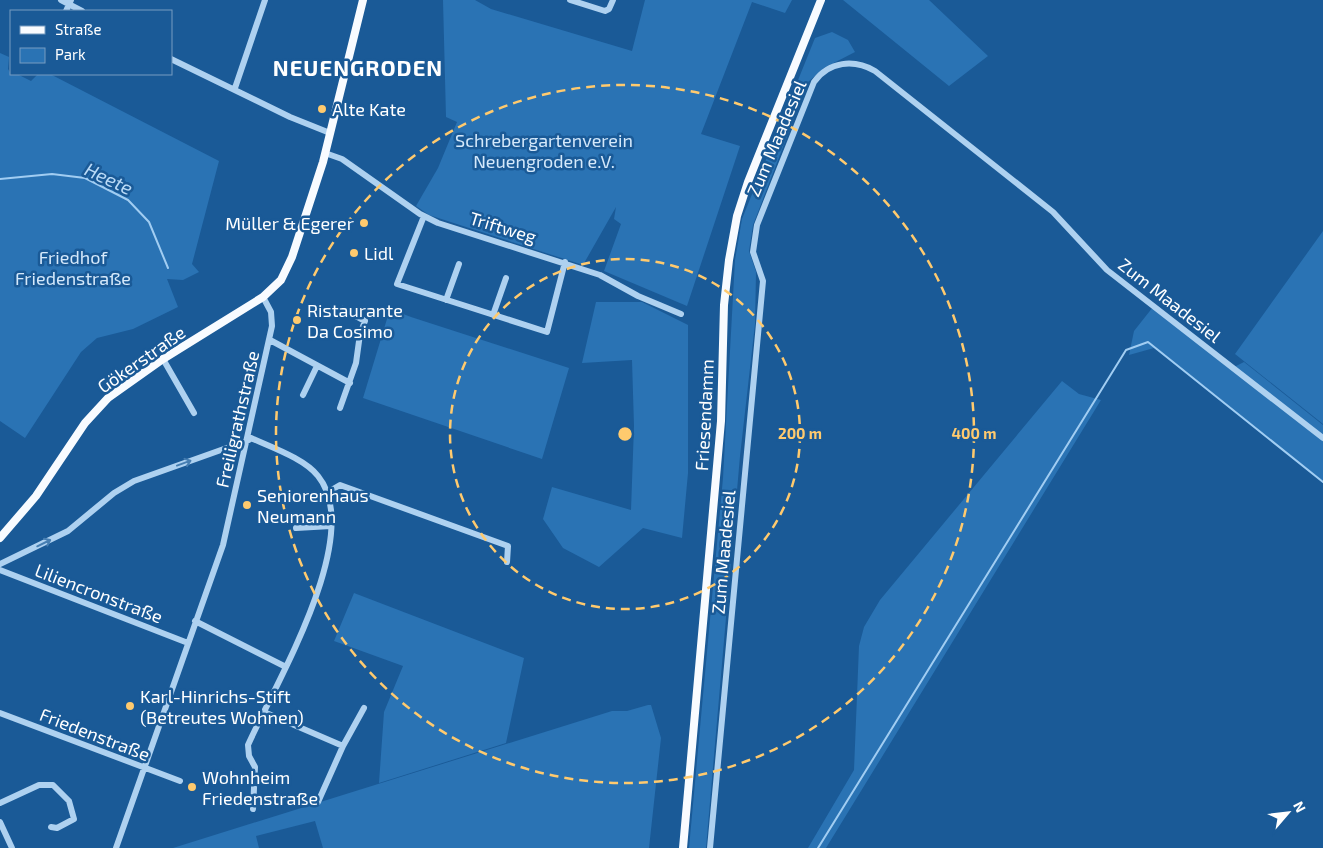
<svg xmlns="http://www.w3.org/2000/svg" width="1323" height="848" font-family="'Exo 2',sans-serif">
	<rect width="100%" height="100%" fill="#1a5a97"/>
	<!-- green -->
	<path fill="#2a73b4" d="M 443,0 L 475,0 L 491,9 L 632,51 L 645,0 L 792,0 L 785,13 L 752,2 L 701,134 L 740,146 L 687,306 L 604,271 L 621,224 L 614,219 L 616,207 L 583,265 L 429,215 L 416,206 L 438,168 L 457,122 L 446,117 Z
		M 843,0 L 929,0 L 988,56 L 949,86 Z
		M 832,32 L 848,40 L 855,52 L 824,68 L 808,82 L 753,225 L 749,251 L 756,272 L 755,324 L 740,456 L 706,848 L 689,848 L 723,478 L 735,260 L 742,219 L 815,38 Z
		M 0,53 L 9,57 L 8,69 L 11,74 L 17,74 L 31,81 L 38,74 L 50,74 L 219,161 L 192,264 L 199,272 L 183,280 L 167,279 L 178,307 L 133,329 L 97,338 L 81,352 L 25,438 L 0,421 Z
		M 1323,231 L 1323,424 L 1235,354 Z
		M 596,302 L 642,302 L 688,325 L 688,473 L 682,538 L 643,528 L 599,567 L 563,548 L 543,519 L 552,487 L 631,510 L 634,426 L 632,360 L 582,363 Z
		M 1153,307 L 1230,369 L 1244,362 L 1323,425 L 1323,483 L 1154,348 L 1129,355 L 1134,331 Z
		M 390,309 L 411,317 L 569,368 L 542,459 L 363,398 Z
		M 1062,381 L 1079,394 L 1101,400 L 826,848 L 808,848 L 854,770 L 859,646 L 864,627 L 880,600 Z
		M 354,593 L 524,658 L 506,743 L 379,783 L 384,712 L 403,666 L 334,641 Z
		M 648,705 L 651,705 L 661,738 L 649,848 L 323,848 L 315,821 L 256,836 L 259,848 L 173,848 L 612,711 L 627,711 Z"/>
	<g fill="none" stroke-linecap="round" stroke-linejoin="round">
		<!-- stream -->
		<path stroke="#a1cdf2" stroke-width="2" d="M 0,179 L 52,174 L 85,178 L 128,200 L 149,222 L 168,268
			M 818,848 L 1126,350 L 1148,342 L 1323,482"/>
		<!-- minor -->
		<path stroke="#aed1f0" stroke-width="6" d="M 61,0 L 82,11
			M 570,0 L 605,11 L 609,9 L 613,0
			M 66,11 L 71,0
			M 171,59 L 290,117 L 330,133
			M 235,88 L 265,0
			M 325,153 L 342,159 L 420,214 L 438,223 L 600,275 L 638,296 L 681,314
			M 424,216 L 397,284 L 547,332 L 565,262
			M 446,300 L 459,264
			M 493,315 L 506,278
			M 270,340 L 350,383
			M 163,359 L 194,413
			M 303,395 L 317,366
			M 340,408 L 356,363 L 360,334 L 365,321 L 343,309
			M 249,437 C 270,447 304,458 318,476 C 366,535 274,686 248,745 L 249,756 L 255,767 L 253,809
			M 328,492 L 340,485 L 508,546 L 507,562
			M 296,528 L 331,526
			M 0,564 L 68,531 L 114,493 L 134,481 L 249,440
			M 0,570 L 188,643
			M 195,621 L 286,667
			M 264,712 L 343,746
			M 0,713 L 180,781
			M 318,802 L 343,746 L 364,708
			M 0,803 L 39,785 L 53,785 L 69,801 L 74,819 L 57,828 L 51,827
			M 0,822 L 12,848
			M 116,848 L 223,545 L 272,326 L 271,312 L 263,297
			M 710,848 L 763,281 L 753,252 L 757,225 L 814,82 C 829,61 854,59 875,71 L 1053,212 L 1107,270 L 1323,438"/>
		<!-- major -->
		<path stroke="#f8fbff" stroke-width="8" d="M 0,538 L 36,496 L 85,423 L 108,398 L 163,359 L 263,297 L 281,280 L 292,257 L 323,162 L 363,0
			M 683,848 L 721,421 L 724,305 L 729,260 L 737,216 L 748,182 L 821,0"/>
	</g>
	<!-- one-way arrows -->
	<defs><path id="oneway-shaft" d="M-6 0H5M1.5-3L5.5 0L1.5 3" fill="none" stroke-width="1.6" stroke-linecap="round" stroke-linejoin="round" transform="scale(1.25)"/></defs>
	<g stroke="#467eb2">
		<use href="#oneway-shaft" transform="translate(184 463) rotate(-20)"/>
		<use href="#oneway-shaft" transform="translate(44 543) rotate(-26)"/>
	</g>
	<!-- distance rings -->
	<g fill="none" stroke="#ffca6e" stroke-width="2.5" stroke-dasharray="9 6">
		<circle cx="625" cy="434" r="175"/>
		<circle cx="625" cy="434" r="349"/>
	</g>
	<!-- markers -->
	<g fill="#ffca6e" stroke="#1a5a97" stroke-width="2">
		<circle cx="322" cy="109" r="5"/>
		<circle cx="364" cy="223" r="5"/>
		<circle cx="354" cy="253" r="5"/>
		<circle cx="297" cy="320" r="5"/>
		<circle cx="247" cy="505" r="5"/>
		<circle cx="130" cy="706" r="5"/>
		<circle cx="192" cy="787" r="5"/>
	</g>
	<g text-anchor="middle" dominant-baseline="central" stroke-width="5" stroke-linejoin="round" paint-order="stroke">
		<!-- poi labels -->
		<g font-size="18" fill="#fff" stroke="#1a5a97" text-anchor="start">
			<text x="332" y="109">Alte Kate</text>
			<text x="354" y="223" text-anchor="end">Müller &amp; Egerer</text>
			<text x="364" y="253">Lidl</text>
			<text x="307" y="310">Ristaurante<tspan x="307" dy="21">Da Cosimo</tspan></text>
			<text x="257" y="495">Seniorenhaus<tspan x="257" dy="21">Neumann</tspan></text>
			<text x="140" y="696">Karl-Hinrichs-Stift<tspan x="140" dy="21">(Betreutes Wohnen)</tspan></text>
			<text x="202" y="777">Wohnheim<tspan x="202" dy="21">Friedenstraße</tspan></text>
		</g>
		<!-- street labels -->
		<g font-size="18" fill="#fff" stroke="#1a5a97">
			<text transform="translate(776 138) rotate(-67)">Zum Maadesiel</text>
			<text transform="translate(503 227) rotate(17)">Triftweg</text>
			<text transform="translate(1170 300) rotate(38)">Zum Maadesiel</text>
			<text transform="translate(141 359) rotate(-35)">Gökerstraße</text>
			<text transform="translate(704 415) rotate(-87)">Friesendamm</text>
			<text transform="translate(237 419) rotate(-77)">Freiligrathstraße</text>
			<text transform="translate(723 552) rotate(-85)">Zum Maadesiel</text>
			<text transform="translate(99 593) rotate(21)">Liliencronstraße</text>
			<text transform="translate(95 734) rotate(21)">Friedenstraße</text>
		</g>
		<!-- park labels -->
		<g font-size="18" fill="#d5e9fb" stroke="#1a5a97">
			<text x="544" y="140">Schrebergartenverein<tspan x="544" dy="21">Neuengroden e.V.</tspan></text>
			<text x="73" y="257">Friedhof<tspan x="73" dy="21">Friedenstraße</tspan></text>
		</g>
		<!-- water labels -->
		<g font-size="19" font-style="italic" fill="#bbdbf7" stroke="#1a5a97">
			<text transform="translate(109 178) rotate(25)">Heete</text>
		</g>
		<!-- district labels -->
		<g font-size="22" font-weight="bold" letter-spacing="1" fill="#fff" stroke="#1a5a97">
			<text x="358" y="67">NEUENGRODEN</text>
		</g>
	</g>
	<circle cx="625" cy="434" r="8" fill="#ffca6e" stroke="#1a5a97" stroke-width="2.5"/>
	<g font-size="15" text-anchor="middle" font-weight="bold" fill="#ffca6e" stroke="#1a5a97" stroke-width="5" stroke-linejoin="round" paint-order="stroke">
		<text x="800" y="439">200 m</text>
		<text x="974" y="439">400 m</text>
	</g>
	<!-- legend -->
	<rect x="10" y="10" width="162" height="65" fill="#1a5a97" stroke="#769cc1"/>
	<rect x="20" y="26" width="25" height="8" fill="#f8fbff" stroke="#769cc1"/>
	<text x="55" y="35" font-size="15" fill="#ffffff">Straße</text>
	<rect x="20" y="48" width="25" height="15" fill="#2a73b4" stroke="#769cc1"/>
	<text x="55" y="60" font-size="15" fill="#ffffff">Park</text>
	<!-- north arrow -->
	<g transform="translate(1288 813) rotate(62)" stroke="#1a5a97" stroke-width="4" paint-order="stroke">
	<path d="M0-4L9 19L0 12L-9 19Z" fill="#ffffff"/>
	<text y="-8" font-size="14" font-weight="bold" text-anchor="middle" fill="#ffffff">N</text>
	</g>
</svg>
